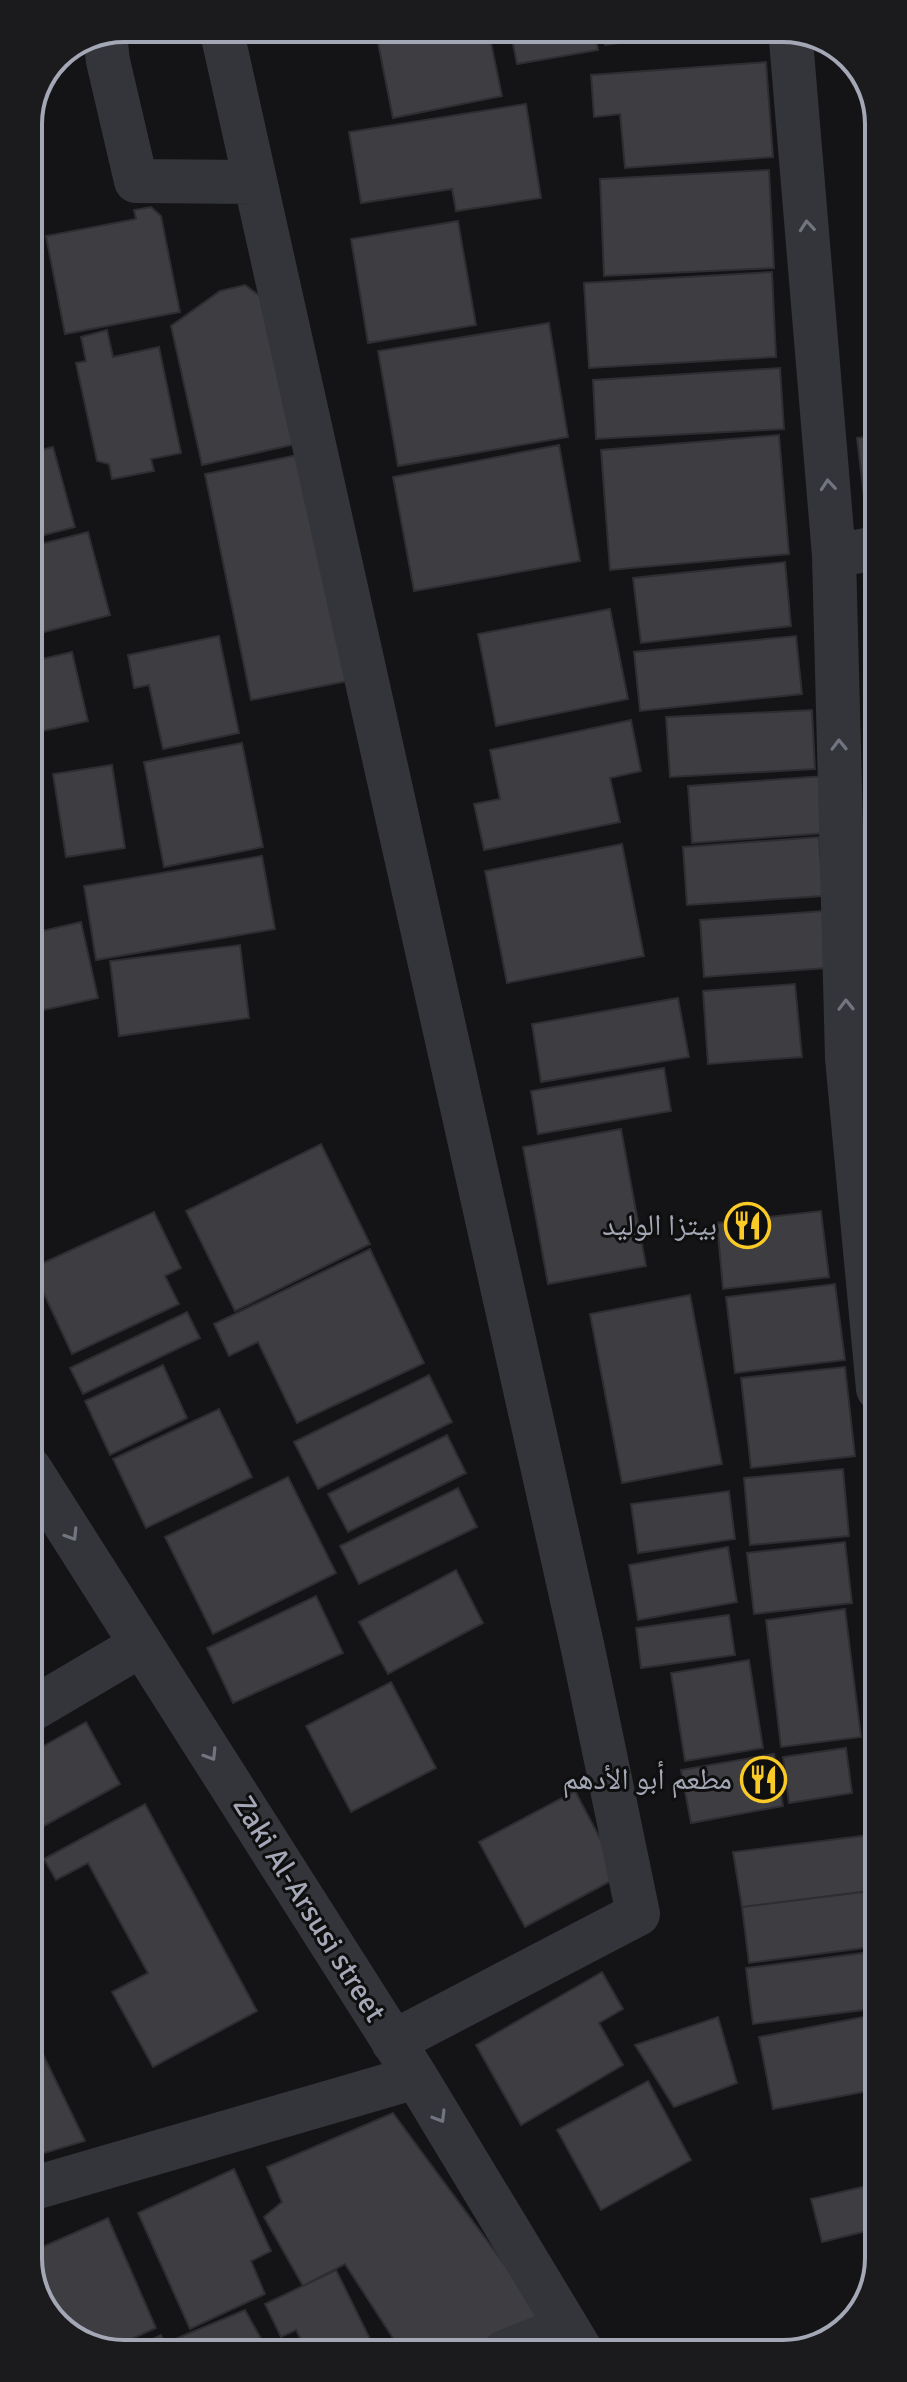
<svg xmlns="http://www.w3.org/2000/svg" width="907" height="2382" font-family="Signika,'Noto Naskh Arabic',sans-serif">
	<rect width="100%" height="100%" fill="#141315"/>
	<!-- building -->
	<path fill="#3e3d42" stroke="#2e2d32" stroke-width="2" d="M 375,28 L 488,28 L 502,96 L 393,118 Z
		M 510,28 L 594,28 L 598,50 L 517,64 Z
		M 602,28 L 732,28 L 605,45 Z
		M 766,62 L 773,157 L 625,168 L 620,114 L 594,117 L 591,75 Z
		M 862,77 L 876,99 L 876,114 L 865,115 Z
		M 526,104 L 541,198 L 456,211 L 452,189 L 361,203 L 349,132 Z
		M 769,170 L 774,268 L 604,276 L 600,179 Z
		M 151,207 L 161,216 L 180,312 L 65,334 L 46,236 L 136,219 L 134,210 Z
		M 458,221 L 476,325 L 368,343 L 351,239 Z
		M 772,272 L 776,357 L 589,368 L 584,283 Z
		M 245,285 L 274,306 L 305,442 L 202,465 L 171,326 L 220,291 Z
		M 549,323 L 568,437 L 398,466 L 378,351 Z
		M 107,330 L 113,357 L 159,347 L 181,453 L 151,459 L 154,471 L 112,479 L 109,464 L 97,461 L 76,363 L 86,361 L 81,337 Z
		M 780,368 L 784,429 L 596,439 L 593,380 Z
		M 29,395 L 39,433 L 29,436 Z
		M 779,435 L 789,554 L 610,570 L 601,450 Z
		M 876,436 L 876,504 L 865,505 L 857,438 Z
		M 559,445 L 580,561 L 414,591 L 393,477 Z
		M 53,447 L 75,527 L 29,539 L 29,453 Z
		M 307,453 L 353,680 L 251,700 L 205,474 Z
		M 88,532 L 110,615 L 29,636 L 29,547 Z
		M 785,562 L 791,626 L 641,643 L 633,578 Z
		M 610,609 L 628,699 L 496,726 L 478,634 Z
		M 219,636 L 239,733 L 163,749 L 149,685 L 134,688 L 128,655 Z
		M 796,636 L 802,694 L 640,711 L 634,652 Z
		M 72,652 L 88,721 L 29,734 L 29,662 Z
		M 812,710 L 815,769 L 670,777 L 666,717 Z
		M 631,720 L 641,771 L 610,778 L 620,822 L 484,850 L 474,804 L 500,799 L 490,750 Z
		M 242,743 L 263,847 L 164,867 L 144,762 Z
		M 112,765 L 125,848 L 66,857 L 53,774 Z
		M 824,776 L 828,833 L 692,843 L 688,786 Z
		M 819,837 L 823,896 L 687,905 L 683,847 Z
		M 622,844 L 644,956 L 507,983 L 485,871 Z
		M 262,856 L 275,929 L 96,960 L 84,886 Z
		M 874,901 L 877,901 L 877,1006 L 872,1007 Z
		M 835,910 L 840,967 L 704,977 L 700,920 Z
		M 81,922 L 98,998 L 30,1013 L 29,934 Z
		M 240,945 L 249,1018 L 119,1036 L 110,961 Z
		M 795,984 L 802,1057 L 708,1064 L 703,991 Z
		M 678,998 L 689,1057 L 541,1082 L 532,1024 Z
		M 664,1068 L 671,1111 L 538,1134 L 531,1091 Z
		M 621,1129 L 646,1266 L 548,1284 L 523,1147 Z
		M 321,1144 L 370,1244 L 235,1311 L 186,1211 Z
		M 821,1211 L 829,1277 L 723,1289 L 717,1223 Z
		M 154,1212 L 181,1268 L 165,1276 L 179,1304 L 72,1354 L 32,1268 Z
		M 370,1249 L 424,1363 L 297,1423 L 258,1342 L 229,1356 L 214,1324 Z
		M 835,1284 L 845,1360 L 735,1373 L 726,1297 Z
		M 690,1295 L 722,1464 L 622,1483 L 590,1314 Z
		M 187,1312 L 200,1338 L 83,1394 L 70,1368 Z
		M 163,1365 L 187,1418 L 110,1455 L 85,1401 Z
		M 845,1367 L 855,1456 L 751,1468 L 741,1378 Z
		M 429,1375 L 452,1422 L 318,1489 L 294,1442 Z
		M 219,1409 L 252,1477 L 146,1528 L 113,1459 Z
		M 447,1435 L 466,1473 L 348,1532 L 328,1494 Z
		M 843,1469 L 849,1536 L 750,1545 L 744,1478 Z
		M 288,1477 L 336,1573 L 213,1634 L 165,1537 Z
		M 458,1488 L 477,1527 L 359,1584 L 340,1546 Z
		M 729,1491 L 735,1539 L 638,1553 L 631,1504 Z
		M 845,1542 L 852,1603 L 754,1614 L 747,1553 Z
		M 728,1547 L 737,1602 L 638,1620 L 629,1565 Z
		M 456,1570 L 483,1623 L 388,1674 L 359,1622 Z
		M 316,1596 L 343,1653 L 233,1703 L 207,1648 Z
		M 845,1609 L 861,1737 L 781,1747 L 766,1620 Z
		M 729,1615 L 735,1655 L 641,1668 L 636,1628 Z
		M 749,1660 L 763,1748 L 685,1761 L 671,1673 Z
		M 391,1682 L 436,1768 L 351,1812 L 306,1726 Z
		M 86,1722 L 120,1784 L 31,1833 L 31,1753 Z
		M 846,1748 L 852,1793 L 789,1803 L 783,1757 Z
		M 774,1754 L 783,1806 L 691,1823 L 681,1770 Z
		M 575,1791 L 620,1876 L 525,1927 L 479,1842 Z
		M 145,1804 L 257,2011 L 153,2067 L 112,1992 L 148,1973 L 88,1863 L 56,1880 L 44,1859 Z
		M 878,1834 L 878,1890 L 742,1907 L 733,1852 Z
		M 878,1890 L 879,1946 L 749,1963 L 742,1907 Z
		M 879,1951 L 879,2008 L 753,2024 L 746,1968 Z
		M 602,1972 L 623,2009 L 599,2023 L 623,2065 L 521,2125 L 476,2045 Z
		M 879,2014 L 879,2089 L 773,2109 L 759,2037 Z
		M 718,2017 L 737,2083 L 674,2107 L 635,2045 Z
		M 40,2048 L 85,2141 L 31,2157 L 31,2052 Z
		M 648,2081 L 691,2160 L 601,2210 L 557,2130 Z
		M 393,2113 L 547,2322 L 473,2352 L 402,2352 L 345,2264 L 303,2286 L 264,2217 L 282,2202 L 267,2167 Z
		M 234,2169 L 271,2251 L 251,2261 L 265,2294 L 190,2329 L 138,2213 Z
		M 879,2183 L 879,2228 L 822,2242 L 811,2199 Z
		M 108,2218 L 156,2328 L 107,2350 L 69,2335 L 33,2251 Z
		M 31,2265 L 53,2315 L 31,2283 Z
		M 336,2270 L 373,2345 L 358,2353 L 308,2353 L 296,2330 L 281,2337 L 265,2304 Z
		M 245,2310 L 269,2353 L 181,2353 L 175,2339 Z
		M 161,2335 L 170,2354 L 120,2354 Z"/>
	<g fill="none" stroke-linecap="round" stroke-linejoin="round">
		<!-- minor -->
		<path stroke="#34353b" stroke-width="44" d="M 221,28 L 583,1649 L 638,1914 L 393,2042
			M 790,28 L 834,556 L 847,1058 L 878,1389
			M 105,36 L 108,61 L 136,181 L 255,182
			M 834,556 L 876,548
			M 30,1469 L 416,2077 L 582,2352
			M 31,1710 L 141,1645
			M 31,2189 L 416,2077
			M 504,2352 L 567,2327"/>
	</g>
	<!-- one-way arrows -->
	<defs><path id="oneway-chevron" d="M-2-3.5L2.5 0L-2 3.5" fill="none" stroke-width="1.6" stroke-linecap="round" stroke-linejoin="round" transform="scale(2)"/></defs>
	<g stroke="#72747f">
		<use href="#oneway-chevron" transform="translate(807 226) rotate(-95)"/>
		<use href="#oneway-chevron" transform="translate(828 485) rotate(-95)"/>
		<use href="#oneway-chevron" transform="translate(839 745) rotate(-91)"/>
		<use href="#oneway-chevron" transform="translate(846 1005) rotate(-91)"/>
		<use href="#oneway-chevron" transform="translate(72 1535) rotate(58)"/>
		<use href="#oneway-chevron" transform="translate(211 1755) rotate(58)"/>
		<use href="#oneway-chevron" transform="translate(440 2117) rotate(59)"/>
	</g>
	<!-- icons -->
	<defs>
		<symbol id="restaurant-ring" viewBox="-11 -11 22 22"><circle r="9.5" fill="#0f0f10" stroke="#faca27" stroke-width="1.5"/><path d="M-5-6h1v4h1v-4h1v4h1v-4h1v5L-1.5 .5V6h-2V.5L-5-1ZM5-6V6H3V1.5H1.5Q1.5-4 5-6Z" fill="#faca27"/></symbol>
	</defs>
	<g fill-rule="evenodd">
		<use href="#restaurant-ring" x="722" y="1200" width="51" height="51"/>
		<use href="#restaurant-ring" x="738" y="1754" width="51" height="51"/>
	</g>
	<g text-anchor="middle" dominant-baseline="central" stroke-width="6" stroke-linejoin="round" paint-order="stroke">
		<!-- poi labels -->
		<g font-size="30" fill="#a4a8b6" stroke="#0f0f10" text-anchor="end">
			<text x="717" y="1225">بيتزا الوليد</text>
			<text x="732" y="1779">مطعم أبو الأدهم</text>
		</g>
		<!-- street labels -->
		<g font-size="30" fill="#a4a8b6" stroke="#0f0f10">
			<text transform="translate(309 1909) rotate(58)">Zaki Al-Arsusi street</text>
		</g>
	</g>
	<!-- crop -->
	<path d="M0 0H907V2382H0ZM124 42H783A82 82 0 0 1 865 124V2258A82 82 0 0 1 783 2340H124A82 82 0 0 1 42 2258V124A82 82 0 0 1 124 42Z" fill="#1b1b1d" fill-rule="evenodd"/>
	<path fill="none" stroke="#a4a8b6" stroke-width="4" d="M124 42H783A82 82 0 0 1 865 124V2258A82 82 0 0 1 783 2340H124A82 82 0 0 1 42 2258V124A82 82 0 0 1 124 42Z"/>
</svg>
